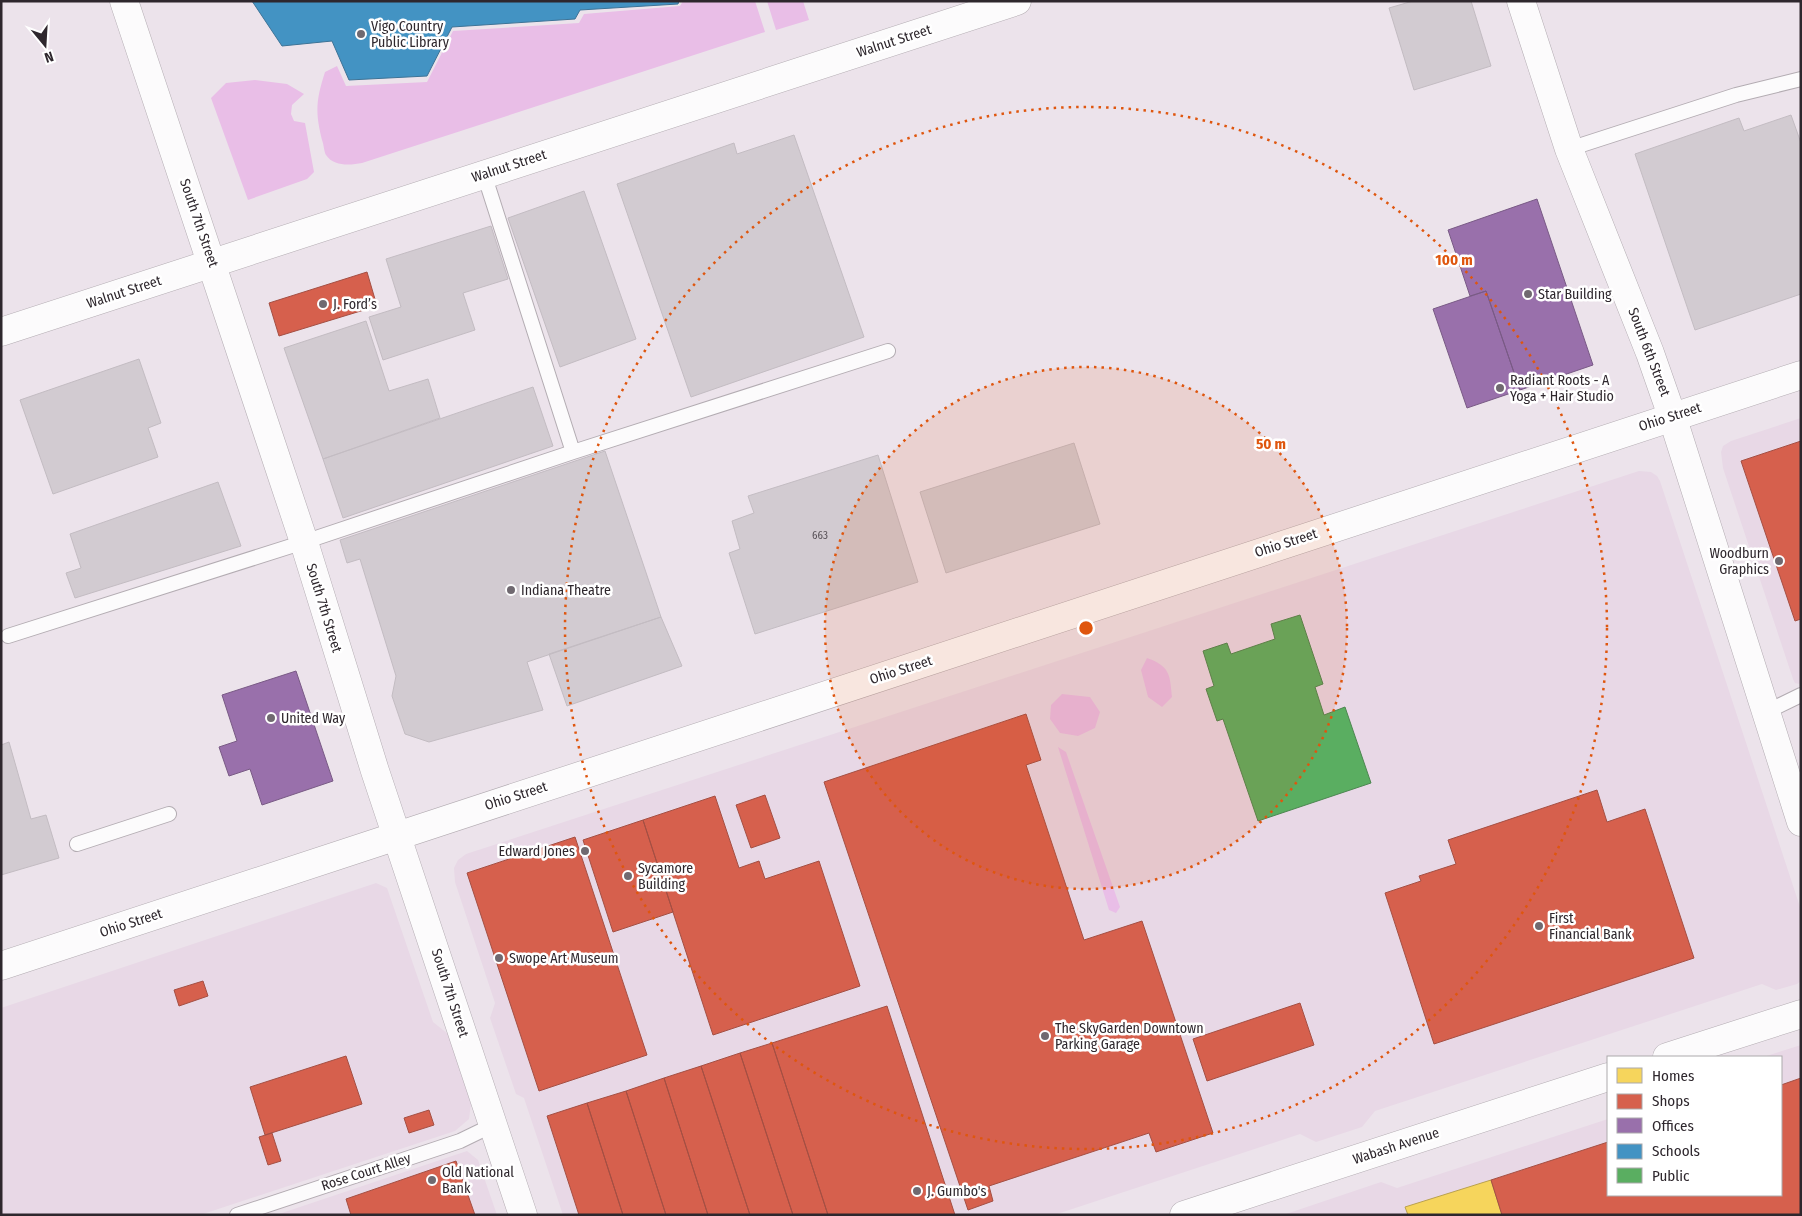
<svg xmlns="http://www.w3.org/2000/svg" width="1802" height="1216" font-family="'Fira Sans Condensed',sans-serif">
	<rect width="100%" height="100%" fill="#ece3eb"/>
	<!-- built -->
	<path fill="#e8d8e6" d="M 1801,418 L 1801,683 L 1799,684 L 1795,683 L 1793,679 L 1723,468 L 1721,452 L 1723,446 L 1731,441 Z
		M 1639,471 L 1651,472 L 1657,476 L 1660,481 L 1801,910 L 1801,981 L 1797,984 L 1776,990 L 1762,984 L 1375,1111 L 1362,1127 L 1316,1142 L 1300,1134 L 1054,1215 L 563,1215 L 524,1098 L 516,1094 L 490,1018 L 495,1003 L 455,882 L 454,868 L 458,860 L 466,854 Z
		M 376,883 L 387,888 L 433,1022 L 448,1034 L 471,1104 L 469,1119 L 455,1131 L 200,1215 L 1,1215 L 1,1008 Z
		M 1801,1045 L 1801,1215 L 1283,1215 L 1381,1182 L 1397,1188 L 1608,1119 L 1608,1195 L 1781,1195 L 1781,1057 L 1763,1057 Z
		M 467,1151 L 478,1160 L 497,1215 L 276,1215 Z"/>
	<!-- green -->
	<path fill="#e9bee7" d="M 683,1 L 755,1 L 765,32 L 362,163 C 351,165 334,167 326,155 C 324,152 324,145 322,140 C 315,112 316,100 325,72 L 337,66 L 346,86 L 427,82 L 453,31 L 579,23 L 584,14 L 680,6 Z
		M 767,1 L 803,1 L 809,20 L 776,30 Z
		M 255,80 L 287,84 L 304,94 L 292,105 L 291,114 L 294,121 L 305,123 L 314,172 L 307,179 L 248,200 L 211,98 L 226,83 Z
		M 1147,658 C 1170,666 1170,675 1172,697 L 1162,707 L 1148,697 L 1141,670 Z
		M 1062,694 L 1090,697 L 1100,712 L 1095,728 L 1078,736 L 1060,733 L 1050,719 L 1051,705 Z
		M 1058,747 L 1066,752 L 1120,907 L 1116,913 L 1109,910 Z"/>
	<!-- homes -->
	<path fill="#f6d55c" stroke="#baa14e" d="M 1491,1180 L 1502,1215 L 1408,1215 L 1405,1207 Z"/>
	<!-- shops -->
	<path fill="#d6604d" stroke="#a44f43" d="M 367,272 L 377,306 L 279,336 L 269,303 Z
		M 1801,441 L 1801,619 L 1795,621 L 1741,461 Z
		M 1026,714 L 1041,760 L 1026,765 L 1084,940 L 1142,921 L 1213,1133 L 1156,1152 L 1149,1133 L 989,1186 L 993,1201 L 968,1210 L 824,782 Z
		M 1597,790 L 1607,822 L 1645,809 L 1694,958 L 1434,1044 L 1385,893 L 1421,881 L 1419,876 L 1456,864 L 1448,840 Z
		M 765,795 L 780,838 L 751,848 L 736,805 Z
		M 715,796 L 739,868 L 759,861 L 765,879 L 819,861 L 860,986 L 713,1035 L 643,820 Z
		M 643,820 L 673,912 L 613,932 L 583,840 Z
		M 575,837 L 647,1055 L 539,1091 L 467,873 Z
		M 203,981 L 208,996 L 179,1006 L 174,990 Z
		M 1300,1003 L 1314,1045 L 1207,1081 L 1193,1039 Z
		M 887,1006 L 955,1215 L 828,1215 L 772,1043 Z
		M 772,1043 L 828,1215 L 793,1215 L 740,1053 Z
		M 740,1053 L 793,1215 L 750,1215 L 701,1066 Z
		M 346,1056 L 362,1104 L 265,1135 L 250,1087 Z
		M 701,1066 L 750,1215 L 708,1215 L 664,1078 Z
		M 664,1078 L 708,1215 L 666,1215 L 626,1091 Z
		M 1801,1078 L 1801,1215 L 1502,1215 L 1491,1180 L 1608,1142 L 1608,1195 L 1781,1195 L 1781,1085 Z
		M 626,1091 L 666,1215 L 623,1215 L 587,1103 Z
		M 587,1103 L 623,1215 L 579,1215 L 547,1116 Z
		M 429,1110 L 434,1125 L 409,1133 L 404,1118 Z
		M 272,1133 L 281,1161 L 268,1165 L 259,1137 Z
		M 456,1161 L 475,1215 L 351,1215 L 346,1199 Z"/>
	<!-- offices -->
	<path fill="#9970ab" stroke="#795a85" d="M 1537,199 L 1593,365 L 1520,390 L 1486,291 L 1470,296 L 1448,230 Z
		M 1486,291 L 1520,390 L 1467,408 L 1433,309 Z
		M 296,671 L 333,781 L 262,805 L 250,769 L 229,776 L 219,747 L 237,741 L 222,695 Z"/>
	<!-- schools -->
	<path fill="#4393c3" stroke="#3d7396" d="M 252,1 L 679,1 L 678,4 L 580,10 L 575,19 L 452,27 L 427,76 L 349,80 L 332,41 L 282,46 Z"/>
	<!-- public -->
	<path fill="#5aae61" stroke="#4d8651" d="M 1300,615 L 1323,684 L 1315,687 L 1324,715 L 1345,707 L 1371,783 L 1258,821 L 1223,719 L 1217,721 L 1206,689 L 1214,686 L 1203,651 L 1227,643 L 1231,654 L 1275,639 L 1271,624 Z"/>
	<!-- building -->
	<path fill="#d2cbd1" stroke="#c3bcc2" d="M 1413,1 L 1471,1 L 1491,66 L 1414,90 L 1389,8 Z
		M 1791,115 L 1801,143 L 1801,294 L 1695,330 L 1635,154 L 1739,118 L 1744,131 Z
		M 794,135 L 864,337 L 691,397 L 617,184 L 734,143 L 737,154 Z
		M 584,191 L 636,339 L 560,367 L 508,218 Z
		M 491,226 L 508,279 L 463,293 L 475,330 L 383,360 L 369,317 L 401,307 L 386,259 Z
		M 366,321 L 389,391 L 428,379 L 440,418 L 323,459 L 284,348 Z
		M 139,359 L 161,423 L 148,428 L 158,457 L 53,494 L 20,400 Z
		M 533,387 L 553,446 L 343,518 L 323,459 Z
		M 1074,443 L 1100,524 L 946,573 L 920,492 Z
		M 605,451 L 661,617 L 527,662 L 543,710 L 429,742 L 405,734 L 392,696 L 396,676 L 360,559 L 347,563 L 340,540 Z
		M 878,455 L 918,582 L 755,634 L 729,553 L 740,549 L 732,521 L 754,513 L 748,496 Z
		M 218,482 L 241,546 L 75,598 L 66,573 L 81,568 L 70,534 Z
		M 661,617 L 682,666 L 567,706 L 549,654 Z
		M 9,742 L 31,819 L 46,815 L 59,858 L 1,875 L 1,745 Z"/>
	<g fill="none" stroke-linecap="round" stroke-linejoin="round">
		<defs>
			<path id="service" d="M 1569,149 L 1736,95 L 1801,79
				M 484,174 L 573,452
				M 8,636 L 304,542 L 573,452 L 888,351
				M 1766,712 L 1801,695
				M 77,844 L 169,814
				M 237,1215 L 460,1141 L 493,1125"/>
			<path id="minor" d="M 1672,416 L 1801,822"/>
			<path id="tertiary" d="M 1521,1 L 1569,149 L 1650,353 L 1672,416
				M 1,332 L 1017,1
				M 1667,1057 L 1801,1014
				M 1184,1215 L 1608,1077"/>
			<path id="secondary" d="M 124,1 L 304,542 L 375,771 L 523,1215"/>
			<path id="primary" d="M 1,966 L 1801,375"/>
		</defs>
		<!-- service casing -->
		<use href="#service" stroke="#b3acb2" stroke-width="16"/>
		<!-- minor casing -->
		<use href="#minor" stroke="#b3acb2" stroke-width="29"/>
		<!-- tertiary casing -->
		<use href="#tertiary" stroke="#b3acb2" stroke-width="29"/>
		<!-- secondary casing -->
		<use href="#secondary" stroke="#b3acb2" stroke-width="29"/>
		<!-- primary casing -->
		<use href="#primary" stroke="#b3acb2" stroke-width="29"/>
		<!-- service -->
		<use href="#service" stroke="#fcfbfc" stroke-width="14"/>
		<!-- minor -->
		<use href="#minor" stroke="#fcfbfc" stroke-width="28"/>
		<!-- tertiary -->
		<use href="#tertiary" stroke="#fcfbfc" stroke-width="28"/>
		<!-- secondary -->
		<use href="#secondary" stroke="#fcfbfc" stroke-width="28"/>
		<!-- primary -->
		<use href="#primary" stroke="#fcfbfc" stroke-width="28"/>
	</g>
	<!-- distance rings -->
	<circle cx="1086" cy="628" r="261" fill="#df560e" fill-opacity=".12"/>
	<g fill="none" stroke="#df560e" stroke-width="2.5" stroke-dasharray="2.5 5">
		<circle cx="1086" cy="628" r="261"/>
		<circle cx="1086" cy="628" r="521"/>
	</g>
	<!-- markers -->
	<g fill="#706970" stroke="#fff" stroke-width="2">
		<circle cx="361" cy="34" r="5"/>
		<circle cx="1528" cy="294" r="5"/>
		<circle cx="323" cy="304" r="5"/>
		<circle cx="1500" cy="388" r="5"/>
		<circle cx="1779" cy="561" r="5"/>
		<circle cx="511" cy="590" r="5"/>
		<circle cx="271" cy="718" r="5"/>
		<circle cx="585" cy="851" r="5"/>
		<circle cx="628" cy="876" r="5"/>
		<circle cx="1539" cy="926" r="5"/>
		<circle cx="499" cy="958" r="5"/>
		<circle cx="1045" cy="1036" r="5"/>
		<circle cx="432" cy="1180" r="5"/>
		<circle cx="917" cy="1191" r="5"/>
	</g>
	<g text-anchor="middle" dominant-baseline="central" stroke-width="5" stroke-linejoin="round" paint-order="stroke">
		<!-- number labels -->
		<g font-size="11" fill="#585157">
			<text x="820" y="535">663</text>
		</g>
		<!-- poi labels -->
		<g font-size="14" fill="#2e272d" stroke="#fff" text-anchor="start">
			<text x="371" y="26">Vigo Country<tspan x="371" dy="16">Public Library</tspan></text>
			<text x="1538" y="294">Star Building</text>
			<text x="333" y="304">J. Ford’s</text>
			<text x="1510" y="380">Radiant Roots - A<tspan x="1510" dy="16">Yoga + Hair Studio</tspan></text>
			<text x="1769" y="553" text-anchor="end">Woodburn<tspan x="1769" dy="16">Graphics</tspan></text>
			<text x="521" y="590">Indiana Theatre</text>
			<text x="281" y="718">United Way</text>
			<text x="575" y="851" text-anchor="end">Edward Jones</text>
			<text x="638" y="868">Sycamore<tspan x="638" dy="16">Building</tspan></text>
			<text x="1549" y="918">First<tspan x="1549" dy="16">Financial Bank</tspan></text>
			<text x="509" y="958">Swope Art Museum</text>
			<text x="1055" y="1028">The SkyGarden Downtown<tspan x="1055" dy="16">Parking Garage</tspan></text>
			<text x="442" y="1172">Old National<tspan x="442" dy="16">Bank</tspan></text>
			<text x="927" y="1191">J. Gumbo's</text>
		</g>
		<!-- street labels -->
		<g font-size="14" fill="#2e272d" stroke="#fff">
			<text transform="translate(894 41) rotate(-18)">Walnut Street</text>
			<text transform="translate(509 166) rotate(-18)">Walnut Street</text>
			<text transform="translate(199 223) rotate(71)">South 7th Street</text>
			<text transform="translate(124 292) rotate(-18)">Walnut Street</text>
			<text transform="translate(1649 352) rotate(69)">South 6th Street</text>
			<text transform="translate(1670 417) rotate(-18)">Ohio Street</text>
			<text transform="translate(1286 543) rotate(-18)">Ohio Street</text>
			<text transform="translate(324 608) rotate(73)">South 7th Street</text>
			<text transform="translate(901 670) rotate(-18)">Ohio Street</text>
			<text transform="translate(516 796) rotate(-18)">Ohio Street</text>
			<text transform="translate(131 923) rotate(-18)">Ohio Street</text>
			<text transform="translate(450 993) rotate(72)">South 7th Street</text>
			<text transform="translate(1396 1146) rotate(-18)">Wabash Avenue</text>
			<text transform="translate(366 1172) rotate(-18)">Rose Court Alley</text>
		</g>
	</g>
	<circle cx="1086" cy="628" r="8" fill="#df560e" stroke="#fff" stroke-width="2.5"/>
	<g font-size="15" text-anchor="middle" font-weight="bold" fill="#df560e" stroke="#fff" stroke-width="5" stroke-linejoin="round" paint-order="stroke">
		<text x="1454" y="265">100 m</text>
		<text x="1271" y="449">50 m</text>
	</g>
	<!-- border -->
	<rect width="1802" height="1216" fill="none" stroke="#2e272d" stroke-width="5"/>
	<!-- legend -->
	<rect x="1607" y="1056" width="175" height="140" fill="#ffffff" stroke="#aba9ab"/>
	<rect x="1617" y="1068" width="25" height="15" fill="#f6d55c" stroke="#aba9ab"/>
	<text x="1652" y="1081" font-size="15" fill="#2e272d">Homes</text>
	<rect x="1617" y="1094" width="25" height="15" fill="#d6604d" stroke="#aba9ab"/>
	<text x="1652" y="1106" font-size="15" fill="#2e272d">Shops</text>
	<rect x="1617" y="1118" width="25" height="15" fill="#9970ab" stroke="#aba9ab"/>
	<text x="1652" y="1131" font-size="15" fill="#2e272d">Offices</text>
	<rect x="1617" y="1144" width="25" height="15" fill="#4393c3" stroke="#aba9ab"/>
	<text x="1652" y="1156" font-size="15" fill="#2e272d">Schools</text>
	<rect x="1617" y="1168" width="25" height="15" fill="#5aae61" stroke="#aba9ab"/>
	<text x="1652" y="1181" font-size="15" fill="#2e272d">Public</text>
	<!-- north arrow -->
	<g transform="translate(45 45) rotate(162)" stroke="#ffffff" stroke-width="4" paint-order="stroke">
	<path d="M0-4L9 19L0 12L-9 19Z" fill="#2e272d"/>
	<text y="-8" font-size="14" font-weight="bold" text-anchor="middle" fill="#2e272d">N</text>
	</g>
</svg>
